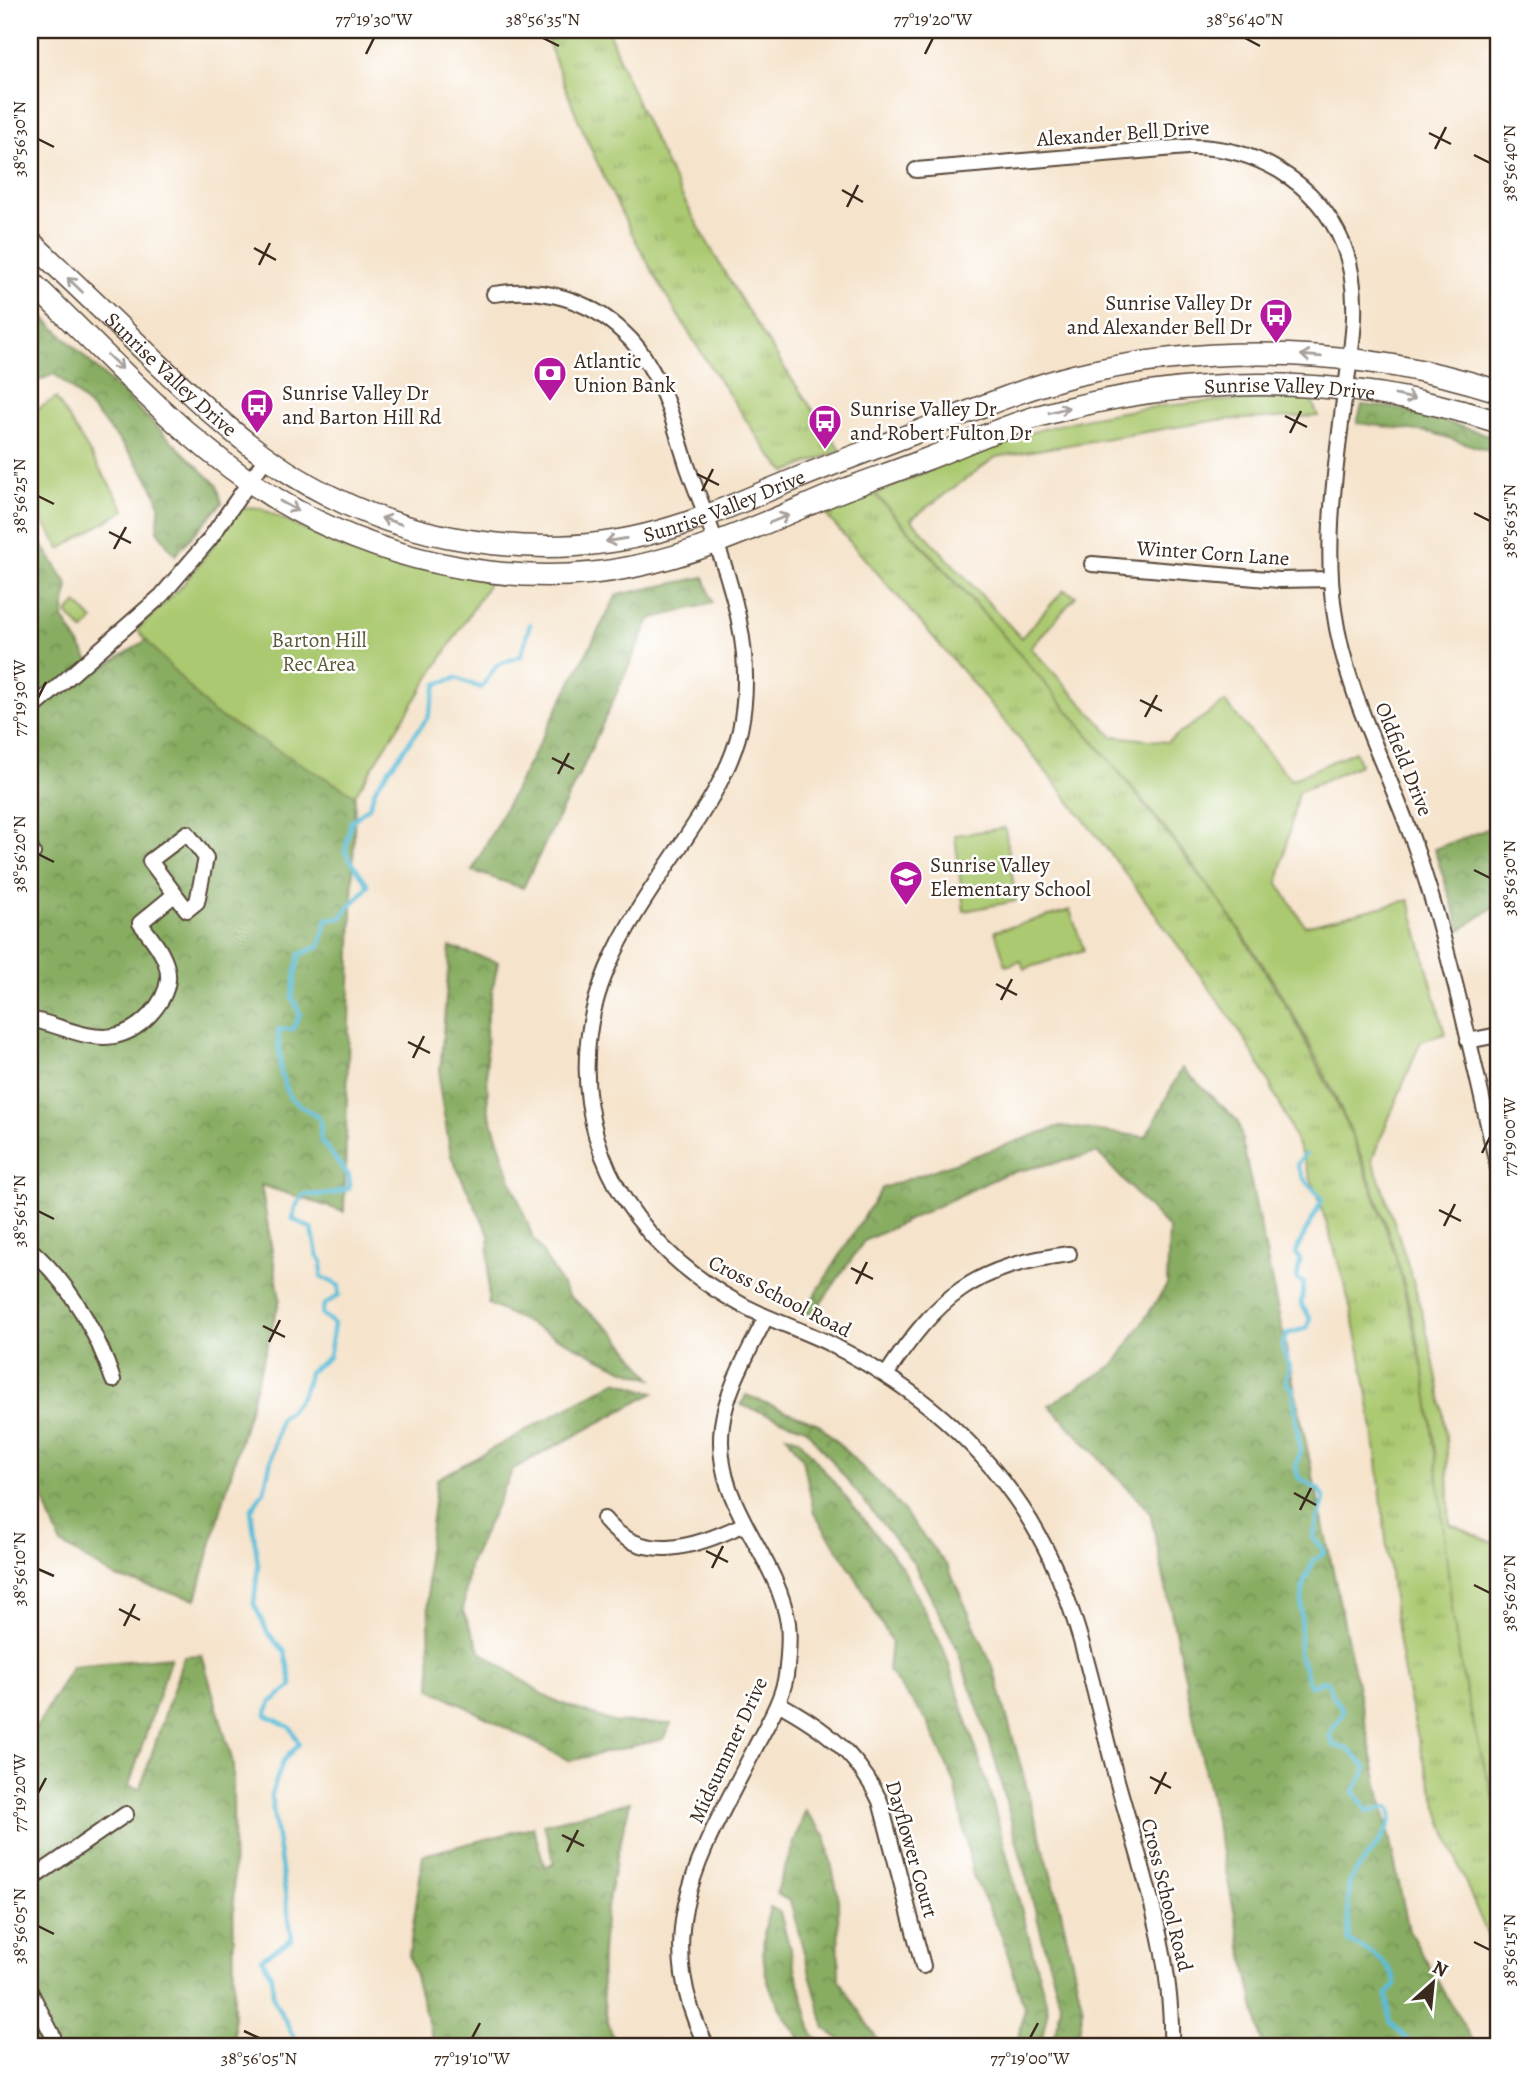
<svg xmlns="http://www.w3.org/2000/svg" width="1528" height="2077" font-family="Alegreya,serif">
	<defs>
		<pattern id="grass-tufts" width="24" height="20" patternUnits="userSpaceOnUse" patternTransform="scale(1.75)"><rect width="24" height="20" fill="#abc970"/><path d="M3 7l-1-3M5 7V3M7 7l1-3M15 17l-1-3M17 17v-4M19 17l1-3" fill="none" stroke="#8ca35b"/></pattern>
		<pattern id="forest-crowns" width="20" height="18" patternUnits="userSpaceOnUse" patternTransform="scale(1.75)"><rect width="20" height="18" fill="#88ad62"/><path d="M2 6a3 3 0 1 1 6 0M12 15a3 3 0 1 1 6 0" fill="none" stroke="#708d50"/></pattern>
	</defs>
	<rect width="100%" height="100%" fill="#fff"/>
	<filter id="ink" filterUnits="userSpaceOnUse"><feTurbulence type="fractalNoise" baseFrequency=".0143" numOctaves="2"/><feDisplacementMap in="SourceGraphic" scale="14" xChannelSelector="R" yChannelSelector="G"/><feConvolveMatrix kernelMatrix="1 2 1 2 8 2 1 2 1" color-interpolation-filters="sRGB"/></filter>
	<filter id="wash" filterUnits="userSpaceOnUse"><feTurbulence type="fractalNoise" baseFrequency=".00686" numOctaves="4" result="noise"/><feDisplacementMap in="SourceGraphic" scale="28" xChannelSelector="R" yChannelSelector="G"/><feGaussianBlur stdDeviation="1.57" result="paint"/><feColorMatrix in="noise" values="0 0 0 0 0 0 0 0 0 0 0 0 0 0 0 0 0 1.4 0 .05"/><feComposite in="paint" operator="in"/></filter>
	<g filter="url(#wash)">
		<rect width="100%" height="100%" fill="#f5e3cb"/>
		<!-- grass -->
		<path fill="url(#grass-tufts)" stroke="#737a47" stroke-width="2" d="M 544,30 L 608,30 C 664,181 747,319 841,450 L 786,472 C 765,452 749,423 732,399 C 654,286 589,160 544,30 Z
			M 875,494 L 1030,665 L 1106,756 L 1225,908 L 1291,1013 L 1350,1130 L 1395,1254 L 1426,1381 L 1463,1678 L 1485,1769 L 1498,1810 L 1498,1957 C 1454,1864 1419,1763 1402,1662 C 1382,1540 1379,1418 1348,1298 C 1325,1209 1293,1118 1245,1040 C 1222,1003 1194,969 1169,933 C 1064,786 946,650 826,515 Z"/>
		<!-- forest -->
		<path fill="url(#forest-crowns)" stroke="#626c40" stroke-width="2" d="M 30,304 L 217,485 L 222,503 L 175,555 L 157,531 C 157,523 160,512 159,504 C 154,474 80,392 54,374 L 30,384 Z
			M 1362,405 L 1404,409 L 1498,438 L 1498,454 L 1433,433 L 1357,423 Z
			M 30,526 L 68,585 L 63,618 L 96,672 L 148,639 L 212,712 L 355,795 L 344,1212 L 261,1185 L 280,1299 L 196,1599 L 115,1577 L 60,1543 L 30,1463 L 30,1282 L 32,1279 L 30,1276 Z
			M 704,577 L 713,603 L 650,619 L 583,767 L 523,888 L 472,871 L 617,595 Z
			M 1498,825 L 1498,904 L 1461,930 L 1434,849 Z
			M 450,947 L 498,962 L 486,1024 L 488,1109 L 510,1177 L 532,1235 L 568,1295 L 616,1334 L 652,1379 L 622,1369 L 488,1304 L 489,1235 L 451,1156 L 439,1085 Z
			M 1182,1068 L 1238,1121 L 1409,1931 L 1476,2047 L 1263,2047 L 1150,1512 L 1049,1405 L 1115,1364 L 1167,1285 L 1169,1229 L 1098,1153 L 1005,1174 L 864,1241 L 814,1313 L 803,1314 L 882,1188 L 1060,1126 L 1146,1137 Z
			M 616,1381 L 654,1393 L 513,1469 L 469,1565 L 463,1611 L 481,1652 L 552,1700 L 613,1722 L 671,1724 L 663,1739 L 570,1761 L 431,1689 L 427,1557 L 437,1479 Z
			M 746,1395 L 819,1424 L 892,1497 L 948,1567 L 993,1667 L 1060,1907 L 1083,2010 L 1076,2047 L 1052,2047 L 1061,2007 L 992,1749 L 955,1644 L 913,1562 L 805,1428 L 741,1405 Z
			M 786,1435 L 799,1439 L 902,1567 L 944,1650 L 991,1796 L 1048,2009 L 1040,2047 L 1018,2047 L 1024,2007 L 1002,1936 L 973,1876 L 955,1783 L 927,1721 L 888,1671 L 891,1641 L 852,1571 L 814,1513 L 803,1459 Z
			M 202,1655 L 233,1763 L 234,2047 L 30,2047 L 30,1738 L 72,1666 L 171,1657 L 129,1786 L 140,1789 L 184,1656 Z
			M 630,1802 C 614,1871 582,1981 618,2047 L 565,2047 L 563,2038 L 554,2039 L 555,2047 L 435,2047 L 409,1955 L 423,1855 L 533,1827 L 545,1867 L 554,1864 L 544,1824 Z
			M 805,1811 L 825,1835 L 838,1895 L 839,1980 L 879,2042 L 888,2047 L 851,2047 L 825,2029 L 790,1901 L 776,1894 Z
			M 770,1907 L 780,1912 L 813,2035 L 830,2047 L 806,2047 C 771,1999 752,1968 770,1907 Z"/>
		<!-- park -->
		<path fill="#abc970" stroke="#737a47" stroke-width="2" d="M 56,398 L 125,510 L 60,549 L 30,500 L 30,414 Z
			M 1304,398 L 1312,401 L 1318,416 L 1218,420 L 996,457 L 911,519 L 1021,638 L 1064,590 L 1076,596 L 1031,648 L 1112,736 L 1167,742 L 1225,702 L 1291,780 L 1355,751 L 1360,765 L 1298,792 L 1278,883 L 1305,926 L 1409,900 L 1445,1034 L 1421,1041 L 1372,1159 C 1404,1247 1433,1335 1445,1428 C 1449,1460 1448,1493 1450,1524 L 1498,1545 L 1498,1810 C 1475,1739 1458,1665 1450,1591 C 1440,1500 1434,1411 1414,1323 C 1383,1193 1328,1062 1254,951 C 1202,872 1141,797 1080,725 C 1014,646 946,569 875,494 C 916,477 956,457 998,443 C 1098,408 1200,399 1304,398 Z
			M 249,507 L 260,508 L 347,550 L 368,557 L 493,577 L 355,795 L 212,712 L 137,630 L 182,586 L 241,509 Z
			M 77,603 L 93,620 L 83,631 L 67,613 Z
			M 1005,828 L 1016,901 L 964,911 L 955,835 Z
			M 1070,910 L 1084,950 L 1024,969 L 1021,961 L 1006,966 L 995,931 Z"/>
		<g fill="none" stroke-linecap="round" stroke-linejoin="round">
			<!-- stream -->
			<path stroke="#5abdd8" stroke-width="4.5" d="M 1305,1154 L 1297,1165 L 1304,1179 L 1322,1198 C 1316,1218 1303,1231 1296,1253 L 1300,1260 L 1297,1279 L 1304,1283 L 1301,1304 L 1310,1318 L 1307,1328 L 1287,1334 L 1282,1346 L 1289,1366 L 1286,1383 L 1293,1389 L 1300,1453 L 1296,1465 L 1298,1477 L 1319,1490 L 1324,1499 L 1313,1538 L 1325,1552 L 1314,1560 L 1303,1584 L 1299,1654 L 1310,1686 L 1325,1681 L 1329,1684 C 1331,1697 1340,1701 1343,1713 L 1329,1735 L 1334,1746 L 1347,1748 L 1367,1768 L 1354,1792 L 1368,1811 L 1388,1807 C 1404,1824 1357,1864 1350,1881 C 1346,1892 1350,1928 1349,1942 C 1368,1949 1392,1963 1396,1984 L 1387,1995 L 1390,2021 L 1407,2040 L 1405,2047
				M 299,2047 L 273,1997 L 272,1977 L 262,1958 L 292,1939 L 271,1796 L 283,1761 L 299,1744 L 291,1728 L 266,1715 L 271,1702 L 292,1686 L 285,1652 L 268,1633 L 254,1604 L 258,1566 L 251,1510 L 264,1491 L 280,1418 C 297,1407 306,1393 309,1372 L 329,1357 L 334,1324 L 322,1314 L 324,1305 L 339,1295 L 339,1286 L 321,1276 L 322,1262 L 317,1254 L 312,1229 L 293,1219 L 295,1207 L 304,1195 L 331,1194 L 349,1188 L 349,1176 L 321,1141 L 320,1119 L 290,1098 L 281,1074 L 278,1030 L 293,1029 L 300,1014 L 292,997 L 299,955 L 320,946 L 327,919 L 341,918 C 349,905 360,898 368,885 L 345,852 L 351,822 L 369,807 L 376,787 L 428,717 L 437,684 L 457,678 L 481,688 L 497,665 L 521,656 L 530,624"/>
		</g>
	</g>
	<g filter="url(#ink)">
		<g fill="none" stroke-linecap="round" stroke-linejoin="round">
			<defs>
				<path id="minor" d="M 916,170 L 1187,147 C 1253,145 1317,181 1343,244 C 1365,299 1349,358 1342,415 C 1334,480 1325,545 1334,610 C 1346,698 1393,777 1420,861 C 1453,961 1474,1065 1498,1168
					M 494,294 C 541,286 589,299 624,333 C 634,342 643,354 650,367 C 668,397 677,435 688,468 C 710,528 738,590 744,654 C 746,678 745,706 740,730 C 731,768 709,803 687,836 C 630,921 574,993 589,1102 C 603,1203 676,1277 767,1317 C 790,1327 814,1335 836,1347 C 875,1367 911,1390 944,1419 C 981,1452 1015,1492 1039,1536 C 1079,1608 1094,1694 1115,1773 C 1139,1862 1174,1954 1171,2047
					M 1092,564 L 1279,580 L 1331,579
					M 30,711 L 161,596 L 209,540 L 266,458
					M 187,833 L 206,858 L 197,902 L 187,910 L 150,861 Z
					M 30,848 L 33,853
					M 30,1019 C 57,1024 87,1041 114,1036 C 138,1032 165,1005 168,980 C 170,959 152,939 140,923 L 174,895
					M 1468,1041 L 1498,1035
					M 30,1249 C 71,1285 96,1330 113,1380
					M 886,1375 C 938,1296 974,1266 1069,1254
					M 604,1519 C 642,1566 697,1547 744,1524
					M 778,1703 C 824,1728 857,1753 880,1801 L 923,1966
					M 30,1880 L 126,1814
					M 30,1991 L 53,2036
					M 707,2047 C 649,1932 699,1857 752,1754 C 764,1729 781,1704 786,1676 C 788,1659 790,1640 788,1623 C 776,1551 712,1505 722,1425 C 727,1387 750,1350 766,1317"/>
				<g id="secondary">
					<path id="s1" d="M 30,241 C 71,280 112,319 152,358 C 208,411 261,462 330,496 C 427,546 555,561 660,531 C 701,520 742,501 781,485 C 826,466 871,450 917,432 C 969,412 1021,389 1076,375 C 1214,342 1363,348 1498,391"/>
					<path id="s2" d="M 30,281 C 114,360 194,455 297,511 C 396,564 521,590 632,567 C 705,552 769,521 836,493 C 866,481 897,471 927,459 C 964,445 1001,427 1039,416 C 1192,373 1347,374 1498,422"/>
				</g>
			</defs>
			<!-- minor casing -->
			<use href="#minor" stroke="#574638" stroke-width="18"/>
			<!-- secondary casing -->
			<use href="#secondary" stroke="#574638" stroke-width="24"/>
			<!-- minor -->
			<use href="#minor" stroke="#fff" stroke-width="14"/>
			<!-- secondary -->
			<use href="#secondary" stroke="#fff" stroke-width="21"/>
		</g>
		<!-- one-way arrows -->
		<defs><path id="oneway-shaft" d="M-6 0H5M1.5-3L5.5 0L1.5 3" fill="none" stroke-width="1.6" stroke-linecap="round" stroke-linejoin="round" transform="scale(1.75)"/></defs>
		<g stroke="#a79f9a">
			<use href="#oneway-shaft" transform="translate(75 285) rotate(-136)"/>
			<use href="#oneway-shaft" transform="translate(1311 356) rotate(-175)"/>
			<use href="#oneway-shaft" transform="translate(115 362) rotate(44)"/>
			<use href="#oneway-shaft" transform="translate(1405 397) rotate(12)"/>
			<use href="#oneway-shaft" transform="translate(1059 410) rotate(-15)"/>
			<use href="#oneway-shaft" transform="translate(289 506) rotate(29)"/>
			<use href="#oneway-shaft" transform="translate(779 519) rotate(-22)"/>
			<use href="#oneway-shaft" transform="translate(391 521) rotate(-163)"/>
			<use href="#oneway-shaft" transform="translate(616 540) rotate(171)"/>
		</g>
	</g>
	<!-- ticks -->
	<path fill="none" stroke="#3b2a1e" stroke-width="2.5" d="M 543,38 L 559,46M 1245,38 L 1260,46M 366,54 L 374,38M 925,54 L 933,38M 1429,133 L 1451,144M 38,139 L 54,147M 1435,149 L 1446,127M 1474,155 L 1490,163M 842,190 L 863,202M 847,207 L 858,185M 254,248 L 276,260M 259,265 L 270,243M 1285,416 L 1307,427M 1290,433 L 1301,411M 697,474 L 719,485M 702,491 L 713,469M 38,496 L 54,504M 1474,513 L 1490,521M 109,532 L 131,543M 114,549 L 126,527M 38,698 L 46,682M 1140,700 L 1162,711M 1145,717 L 1157,695M 552,758 L 574,769M 558,774 L 569,753M 38,854 L 54,862M 1474,870 L 1490,878M 996,984 L 1017,995M 1001,1000 L 1012,979M 408,1042 L 430,1053M 413,1058 L 424,1036M 1482,1153 L 1490,1137M 1439,1210 L 1461,1221M 38,1211 L 54,1219M 1444,1226 L 1455,1204M 851,1268 L 873,1279M 856,1284 L 867,1262M 263,1326 L 285,1337M 269,1342 L 280,1320M 1294,1493 L 1316,1505M 1300,1510 L 1311,1488M 706,1551 L 728,1562M 712,1568 L 723,1546M 38,1569 L 54,1576M 1474,1585 L 1490,1593M 119,1609 L 140,1620M 124,1626 L 135,1604M 1150,1777 L 1171,1788M 38,1793 L 46,1778M 1155,1794 L 1166,1772M 562,1835 L 584,1846M 567,1852 L 578,1830M 38,1926 L 54,1934M 1474,1942 L 1490,1950M 244,2031 L 259,2038M 472,2038 L 480,2023M 1030,2038 L 1038,2023"/>
	<!-- icons -->
	<defs>
		<symbol id="bus-pin" viewBox="-11 -11 22 30"><path d="M0 17L-7.5 6A9.5 9.5 0 1 1 7.5 6Z" fill="#b5179e" stroke="#fff"/><path d="M-5-6H5V4H4V6H2V4H-2V6H-4V4H-5ZM-3.5-4V0h7V-4ZM-3.5 1.2v1.5H-2V1.2ZM2 1.2v1.5H3.5V1.2Z" fill="#fff"/></symbol>
		<symbol id="bank-pin" viewBox="-11 -11 22 30"><path d="M0 17L-7.5 6A9.5 9.5 0 1 1 7.5 6Z" fill="#b5179e" stroke="#fff"/><path d="M-6-4H6V4H-6ZM0-2.3a2.3 2.3 0 1 0 0 4.6a2.3 2.3 0 1 0 0-4.6Z" fill="#fff"/></symbol>
		<symbol id="school-pin" viewBox="-11 -11 22 30"><path d="M0 17L-7.5 6A9.5 9.5 0 1 1 7.5 6Z" fill="#b5179e" stroke="#fff"/><path d="M0-5L7-2L0 1L-7-2ZM-4 1L0 2.5L4 1V4Q0 6-4 4Z" fill="#fff"/></symbol>
	</defs>
	<g fill-rule="evenodd">
		<use href="#bus-pin" x="1257" y="296" width="38" height="52"/>
		<use href="#bank-pin" x="531" y="354" width="38" height="52"/>
		<use href="#bus-pin" x="238" y="386" width="38" height="52"/>
		<use href="#bus-pin" x="806" y="402" width="38" height="52"/>
		<use href="#school-pin" x="887" y="858" width="38" height="52"/>
	</g>
	<g text-anchor="middle" dominant-baseline="central" stroke-width="5" stroke-linejoin="round" paint-order="stroke">
		<!-- street labels -->
		<g font-size="21" fill="#3b2a1e" stroke="#fff">
			<text transform="translate(1123 133) rotate(-4)">Alexander Bell Drive</text>
			<text stroke="none"><textPath href="#s1" startOffset="194">Sunrise Valley Drive</textPath></text>
			<text stroke="none"><textPath href="#s2" startOffset="1388">Sunrise Valley Drive</textPath></text>
			<text stroke="none"><textPath href="#s1" startOffset="803">Sunrise Valley Drive</textPath></text>
			<text transform="translate(1213 553) rotate(4)">Winter Corn Lane</text>
			<text transform="translate(1404 759) rotate(68)">Oldfield Drive</text>
			<text transform="translate(780 1296) rotate(27)">Cross School Road</text>
			<text transform="translate(728 1750) rotate(-65)">Midsummer Drive</text>
			<text transform="translate(912 1849) rotate(74)">Dayflower Court</text>
			<text transform="translate(1167 1895) rotate(76)">Cross School Road</text>
		</g>
		<!-- poi labels -->
		<g font-size="21" fill="#3b2a1e" stroke="#fff" text-anchor="start">
			<text x="1252" y="303" text-anchor="end">Sunrise Valley Dr<tspan x="1252" dy="24">and Alexander Bell Dr</tspan></text>
			<text x="574" y="361">Atlantic<tspan x="574" dy="24">Union Bank</tspan></text>
			<text x="282" y="393">Sunrise Valley Dr<tspan x="282" dy="24">and Barton Hill Rd</tspan></text>
			<text x="850" y="409">Sunrise Valley Dr<tspan x="850" dy="24">and Robert Fulton Dr</tspan></text>
			<text x="930" y="865">Sunrise Valley<tspan x="930" dy="24">Elementary School</tspan></text>
		</g>
		<!-- park labels -->
		<g font-size="21" fill="#5d5a37" stroke="#fff">
			<text x="319" y="640">Barton Hill<tspan x="319" dy="24">Rec Area</tspan></text>
		</g>
	</g>
	<!-- margin -->
	<rect width="1528" height="2077" fill="none" stroke="#fff" stroke-width="77"/>
	<!-- north arrow -->
	<g transform="translate(1433 1983) rotate(27)" stroke="#ffffff" stroke-width="5" paint-order="stroke">
	<path d="M0-5L12 26L0 18L-12 26Z" fill="#3b2a1e"/>
	<text y="-10" font-size="19" font-weight="bold" text-anchor="middle" fill="#3b2a1e">N</text>
	</g>
	<rect x="38" y="38" width="1452" height="2000" fill="none" stroke="#3b2a1e" stroke-width="2.5"/>
	<g font-size="18" text-anchor="middle" fill="#3b2a1e">
		<text x="374" y="25">77°19'30"W</text>
		<text x="543" y="25">38°56'35"N</text>
		<text x="933" y="25">77°19'20"W</text>
		<text x="1245" y="25">38°56'40"N</text>
		<text transform="translate(19 139) rotate(-90)" y="6">38°56'30"N</text>
		<text transform="translate(1509 163) rotate(-90)" y="6">38°56'40"N</text>
		<text transform="translate(19 496) rotate(-90)" y="6">38°56'25"N</text>
		<text transform="translate(1509 521) rotate(-90)" y="6">38°56'35"N</text>
		<text transform="translate(19 698) rotate(-90)" y="6">77°19'30"W</text>
		<text transform="translate(19 854) rotate(-90)" y="6">38°56'20"N</text>
		<text transform="translate(1509 878) rotate(-90)" y="6">38°56'30"N</text>
		<text transform="translate(1509 1137) rotate(-90)" y="6">77°19'00"W</text>
		<text transform="translate(19 1211) rotate(-90)" y="6">38°56'15"N</text>
		<text transform="translate(19 1569) rotate(-90)" y="6">38°56'10"N</text>
		<text transform="translate(1509 1593) rotate(-90)" y="6">38°56'20"N</text>
		<text transform="translate(19 1793) rotate(-90)" y="6">77°19'20"W</text>
		<text transform="translate(19 1926) rotate(-90)" y="6">38°56'05"N</text>
		<text transform="translate(1509 1950) rotate(-90)" y="6">38°56'15"N</text>
		<text x="259" y="2064">38°56'05"N</text>
		<text x="472" y="2064">77°19'10"W</text>
		<text x="1030" y="2064">77°19'00"W</text>
	</g>
</svg>
